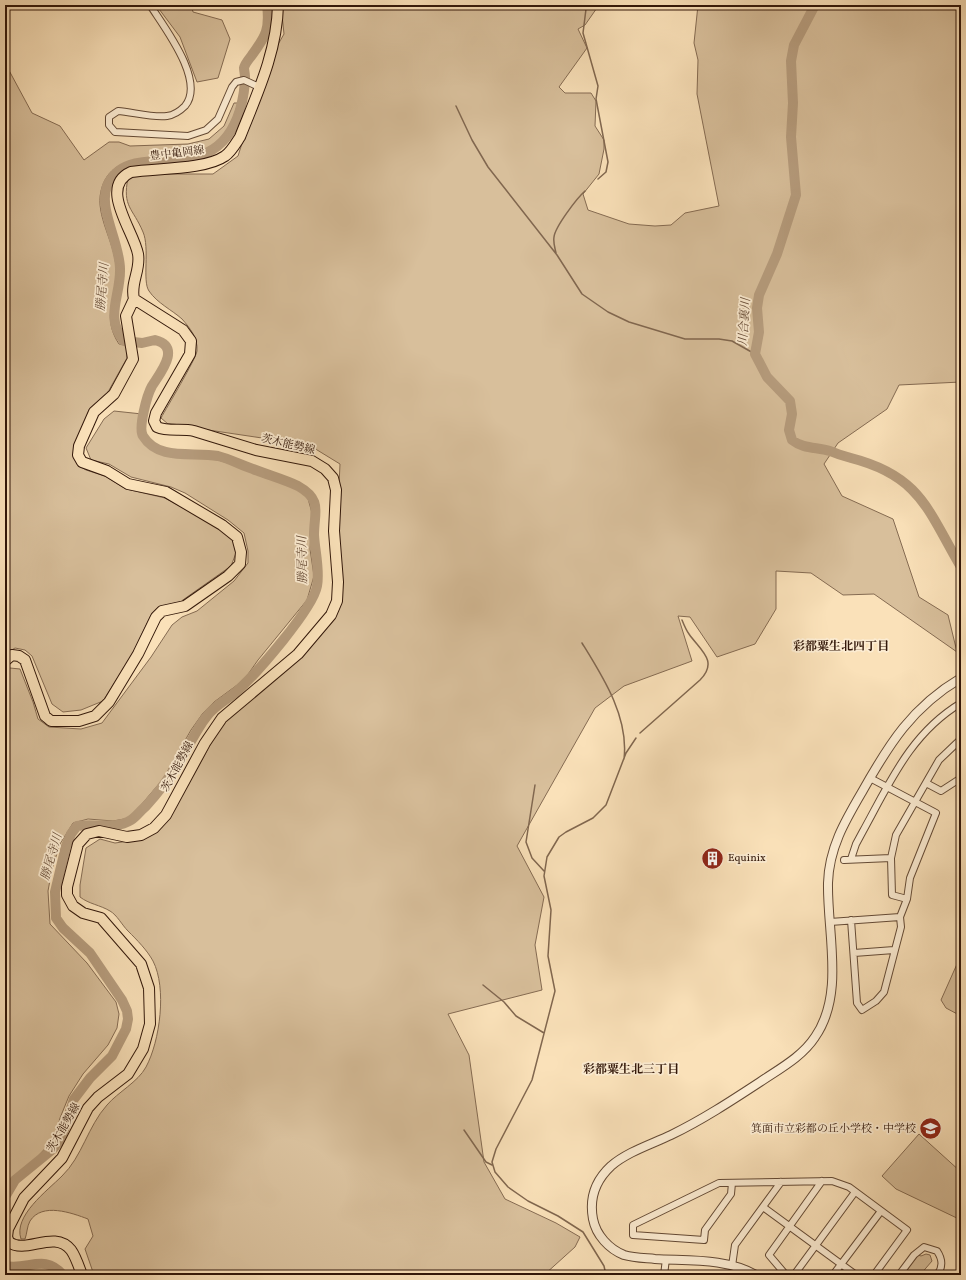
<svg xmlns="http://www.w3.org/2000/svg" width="966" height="1280" font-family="Vollkorn,'Noto Serif JP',serif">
	<rect width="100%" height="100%" fill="#fae1b9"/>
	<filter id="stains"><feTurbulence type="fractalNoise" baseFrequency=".005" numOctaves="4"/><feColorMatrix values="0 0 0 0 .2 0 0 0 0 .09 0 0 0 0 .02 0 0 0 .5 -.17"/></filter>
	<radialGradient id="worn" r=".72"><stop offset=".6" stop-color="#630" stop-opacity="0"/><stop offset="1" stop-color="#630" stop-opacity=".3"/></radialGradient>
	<!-- green -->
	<path fill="#d8bf9b" stroke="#856b52" d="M 156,5 L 191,5 L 193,12 L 222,20 L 230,39 L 218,78 L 197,82 L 180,37 Z
		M 281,5 L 599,5 L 585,25 L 578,29 L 587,48 L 559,87 L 565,93 L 591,93 L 596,101 L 595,126 L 604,140 L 604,149 L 599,174 L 583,194 L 588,210 L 629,224 L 655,226 L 671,225 L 685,213 L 719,206 L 697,94 L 698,60 L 694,43 L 698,5 L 961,5 L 961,382 L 899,385 L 887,409 L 838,443 L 824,464 L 842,496 L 893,519 L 919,597 L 948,615 L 957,652 L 874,594 L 843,595 L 811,573 L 776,571 L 776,609 L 755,644 L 717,657 L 690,617 L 678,616 L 692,661 L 624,686 L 595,708 L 517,846 L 544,897 L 535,945 L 542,990 L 448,1014 L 469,1055 L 484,1162 L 505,1199 L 556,1223 L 580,1237 L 575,1247 L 544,1275 L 94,1275 L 85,1249 L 93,1236 L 88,1219 C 72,1213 42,1202 30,1221 C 27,1226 27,1234 25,1239 L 21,1239 C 13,1216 47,1191 62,1176 C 82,1157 88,1126 107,1105 C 118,1092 138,1082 146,1067 C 160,1041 167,988 153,961 C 147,950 137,940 128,931 C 122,925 117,915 110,911 C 100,905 89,904 80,897 L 80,885 L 86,848 L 100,839 L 115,843 L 143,839 L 157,832 L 170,817 L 224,720 L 333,616 L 340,464 L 309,445 L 168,424 L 161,418 C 167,407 196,359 197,351 C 198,338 190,328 182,319 C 172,310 157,303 149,291 C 142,281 150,248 143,232 C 133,208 122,207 128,178 L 142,174 L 213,174 L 238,156 L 250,118 L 276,48 L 284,34 Z
		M 5,63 L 32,113 L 60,126 L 84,160 L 109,142 L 119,142 L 130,146 L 188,144 L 209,139 L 224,126 L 234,103 L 238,103 C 233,123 223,141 204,151 C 173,167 112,143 101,191 C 95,216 115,242 116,268 C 117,297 101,317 119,344 L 127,345 L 127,358 L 108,392 L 90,410 L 78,465 L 86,470 L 105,476 L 126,489 L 165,498 L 222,529 L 233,539 L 236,553 L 231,566 L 180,602 L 159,607 L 151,615 L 132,655 L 103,701 L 81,710 L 63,712 L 52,704 L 32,656 L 25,650 L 15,648 L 5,654 Z
		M 114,411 L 142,414 L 139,423 L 141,439 C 165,467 188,453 218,460 C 231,463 241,469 253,473 C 272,480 290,484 307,495 L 312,513 L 310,549 L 314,576 L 307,600 L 258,660 L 244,680 L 214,702 L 203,713 L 191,730 L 163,779 L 130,818 L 113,821 L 88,819 L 73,823 L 60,844 L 52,869 L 48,891 L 50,924 L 87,963 L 116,1002 L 119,1014 L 117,1028 L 108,1045 L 83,1074 L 69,1096 L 60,1118 L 55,1138 L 5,1191 L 5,673 L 10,668 L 20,669 L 33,702 L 38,719 L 49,727 L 81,729 L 102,723 L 151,657 L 172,625 L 182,617 L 197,611 L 234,581 L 248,563 L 248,551 L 244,533 L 228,520 L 185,493 L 171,487 L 131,477 L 109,464 L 91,460 L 86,448 L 104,419 Z
		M 961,955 L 961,1016 L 946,1008 L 941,1000 Z
		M 919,1134 L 961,1172 L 961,1220 L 896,1189 L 882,1176 Z
		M 926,1254 L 930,1255 L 932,1261 L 920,1275 L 903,1275 L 918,1255 L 921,1256 Z"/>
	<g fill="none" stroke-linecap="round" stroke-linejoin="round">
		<!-- stream -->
		<path stroke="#81674f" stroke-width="1.5" d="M 586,9 L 583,33 L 598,86 L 596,99 L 608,162 L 606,172 L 598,179
			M 456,106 L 472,140 L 488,167 L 557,255 L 582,294 L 608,312 L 629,322 L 685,339 L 719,339 L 732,341 L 755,354
			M 556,253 C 555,248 553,243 554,237 C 555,227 577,198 585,191
			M 582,643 C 603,677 629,717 624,759
			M 640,733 L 700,680 C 719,661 700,650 689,634 C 686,630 684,625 682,620
			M 535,785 L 526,842 L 532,858 L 544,871
			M 483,985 L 504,1002 L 516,1016 L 544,1033
			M 464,1130 L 486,1162 L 492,1165
			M 606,1275 L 604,1266 L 583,1232 L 558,1216 L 528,1201 L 508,1187 L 495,1172 L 492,1162 L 496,1149 L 532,1080 L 555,991 L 548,956 L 551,910 L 544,876 L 547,857 L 559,837 L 566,832 L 593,818 L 606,805 L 626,753 L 636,738"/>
		<!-- river -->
		<path stroke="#b69c7d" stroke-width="10" d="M 815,5 L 794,45 L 791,61 L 793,103 L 791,137 L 796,195 L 777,254 L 759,295 L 757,308 L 759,332 L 755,354 L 767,377 L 790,401 L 792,414 L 789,430 L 792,440 C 803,449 817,447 830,451 C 837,454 843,456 851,458 C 921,476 928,511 961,567
			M 5,1197 L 15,1180 L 53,1149 L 61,1139 L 74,1099 L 90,1078 L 112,1056 L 126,1029 L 128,1019 L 127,1011 L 122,1000 L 90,953 L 63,928 L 56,918 L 55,892 L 66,846 L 71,834 L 77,826 C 94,823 115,830 131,820 C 136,817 141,810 146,806 C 161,790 174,771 185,752 C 192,740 198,727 207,716 C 215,705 227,700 237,691 C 256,674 313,609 317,586 C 320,570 315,552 314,535 C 314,512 323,500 298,486 C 283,479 268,475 253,469 C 241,465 230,459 218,456 C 194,451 159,462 143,436 C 138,428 147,395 152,386 C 160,373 182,347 155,340 L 142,343 L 124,341 C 104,318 121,295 120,269 C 120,243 98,209 107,186 C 130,133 214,195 240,110 C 243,99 245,87 245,77 C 245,74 244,70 244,68 C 245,63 250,58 252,55 C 266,36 270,29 267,5
			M 5,1266 C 28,1271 44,1253 63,1275"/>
		<defs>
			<path id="minor" d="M 150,5 C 164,27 206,81 185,106 C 180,111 174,115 167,116 C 153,118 132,112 118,111 L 109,117 L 109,125 L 115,132 L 188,136 L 206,130 L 218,119 L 232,87 L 236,82 L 244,80 L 259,87
				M 926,783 L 941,791 L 961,778
				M 851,859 L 856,844 L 863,831 C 890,782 911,733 961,703
				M 844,860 L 891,858
				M 907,899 L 892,895 L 891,858 L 896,835 L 939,760 L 961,739
				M 851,920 L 857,1003 L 862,1010 L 876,1001 L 884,992 L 901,927 L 900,917 L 907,899 L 910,878 L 936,813 L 870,778
				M 830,922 L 900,917
				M 854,953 L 894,950
				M 732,1183 L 731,1194 L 705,1230 L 704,1240 L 633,1235 L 633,1225 L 719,1183 L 832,1181 L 849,1187 L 907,1230 L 874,1275
				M 763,1207 L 856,1275
				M 732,1266 L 735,1245 L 781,1182
				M 664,1275 L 666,1259
				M 786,1275 L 769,1255 L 822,1181
				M 794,1275 L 855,1192
				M 833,1275 L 881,1211
				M 899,1275 L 914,1255 L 924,1247 L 937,1251 C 943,1260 943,1267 937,1275"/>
			<path id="tertiary" d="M 756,1275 C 727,1258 688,1261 655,1259 C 645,1258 634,1258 624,1255 C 609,1249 596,1235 593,1219 C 589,1198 596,1180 611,1166 C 627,1152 652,1144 671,1135 C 702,1120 731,1101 760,1082 C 779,1069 802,1057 815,1037 C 845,994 827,933 828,883 C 829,848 845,821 862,792 C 889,744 912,707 961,678"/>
			<path id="primary" d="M 134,299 C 130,283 141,270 138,254 C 134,231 98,187 131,172 C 156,168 205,170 225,156 C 231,152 236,143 240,137 C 257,94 277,52 278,5
				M 5,661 L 12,655 L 19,656 L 25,660 L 45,716 L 51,721 L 79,721 L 95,716 L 109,702 L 138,654 L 156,617 L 162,611 L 185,606 L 228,576 L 240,564 L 241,552 L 237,537 L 222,525 L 166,492 L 128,484 L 107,471 L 82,462 L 78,455 L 79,446 L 94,412 L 114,394 L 133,359 L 126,316 L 134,299
				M 82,1275 C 79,1267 76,1257 71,1250 C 54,1229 26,1255 9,1242 L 7,1237 L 8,1229 L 24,1198 L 62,1158 L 88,1108 L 98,1097 L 128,1074 L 143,1049 L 150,1024 L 149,988 L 141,964 L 101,918 L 83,913 L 73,906 L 67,895 L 67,887 L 78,844 L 87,834 L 99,831 L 127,837 L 141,835 L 154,828 L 166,815 L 205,743 L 222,718 L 298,654 L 331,615 L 337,601 L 338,582 L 334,531 L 336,490 L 333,478 L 325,469 L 312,461 L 256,450 L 194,431 C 182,428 168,432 157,427 L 154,421 L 156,413 L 190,354 L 191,341 L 183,330 L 134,299"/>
		</defs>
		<!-- minor casing -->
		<use href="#minor" stroke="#644a35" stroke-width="8"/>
		<!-- tertiary casing -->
		<use href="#tertiary" stroke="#644a35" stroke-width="10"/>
		<!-- primary casing -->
		<use href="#primary" stroke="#321709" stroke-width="12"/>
		<!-- minor -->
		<use href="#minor" stroke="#fcecd2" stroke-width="6"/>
		<!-- tertiary -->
		<use href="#tertiary" stroke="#fcecd2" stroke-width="8"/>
		<!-- primary -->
		<use href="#primary" stroke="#fae1b9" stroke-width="10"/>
	</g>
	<!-- icons -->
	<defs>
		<symbol id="building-disc" viewBox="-11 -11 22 22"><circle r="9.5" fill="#8f2418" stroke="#fcecd2"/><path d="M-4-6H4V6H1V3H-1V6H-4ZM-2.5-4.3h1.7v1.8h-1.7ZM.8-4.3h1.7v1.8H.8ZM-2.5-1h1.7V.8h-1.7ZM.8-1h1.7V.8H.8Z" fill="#fff"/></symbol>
		<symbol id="school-disc" viewBox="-11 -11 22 22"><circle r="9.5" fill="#8f2418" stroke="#fcecd2"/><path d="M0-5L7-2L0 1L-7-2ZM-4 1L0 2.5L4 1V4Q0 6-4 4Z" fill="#fff"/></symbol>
	</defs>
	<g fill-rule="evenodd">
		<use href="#building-disc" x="700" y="846" width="25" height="25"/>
		<use href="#school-disc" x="918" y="1116" width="25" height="25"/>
	</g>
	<g text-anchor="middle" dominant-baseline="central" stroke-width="3.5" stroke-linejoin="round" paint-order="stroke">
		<!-- street labels -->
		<g font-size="11" fill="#321709" stroke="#fcecd2">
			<text transform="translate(177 154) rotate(-7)">豊中亀岡線</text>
			<text transform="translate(288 445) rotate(13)">茨木能勢線</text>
			<text transform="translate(178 767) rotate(-62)">茨木能勢線</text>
			<text transform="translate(64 1128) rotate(-60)">茨木能勢線</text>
		</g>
		<!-- poi labels -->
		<g font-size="11" fill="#321709" stroke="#fcecd2" text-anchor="start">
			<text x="728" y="858">Equinix</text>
			<text x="916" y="1129" text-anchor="end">箕面市立彩都の丘小学校・中学校</text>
		</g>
		<!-- water labels -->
		<g font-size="12" font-style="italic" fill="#674c37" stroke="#fcecd2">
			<text transform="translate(103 287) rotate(-85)">勝尾寺川</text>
			<text transform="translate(745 322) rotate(-86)">川合裏川</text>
			<text transform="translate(303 560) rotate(-91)">勝尾寺川</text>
			<text transform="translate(52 857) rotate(-74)">勝尾寺川</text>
		</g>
		<!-- neighbourhood labels -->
		<g font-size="12" font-weight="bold" fill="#321709" stroke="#fcecd2">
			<text x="841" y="647">彩都粟生北四丁目</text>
			<text x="631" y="1070">彩都粟生北三丁目</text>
		</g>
	</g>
	<!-- margin -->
	<rect width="966" height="1280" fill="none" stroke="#fae1b9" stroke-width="20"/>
	<rect x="6" y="6" width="954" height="1268" fill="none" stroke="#321709" stroke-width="2"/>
	<rect x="10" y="10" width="946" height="1260" fill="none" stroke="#321709"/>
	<rect width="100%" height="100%" filter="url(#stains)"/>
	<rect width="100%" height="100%" fill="url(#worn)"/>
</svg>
